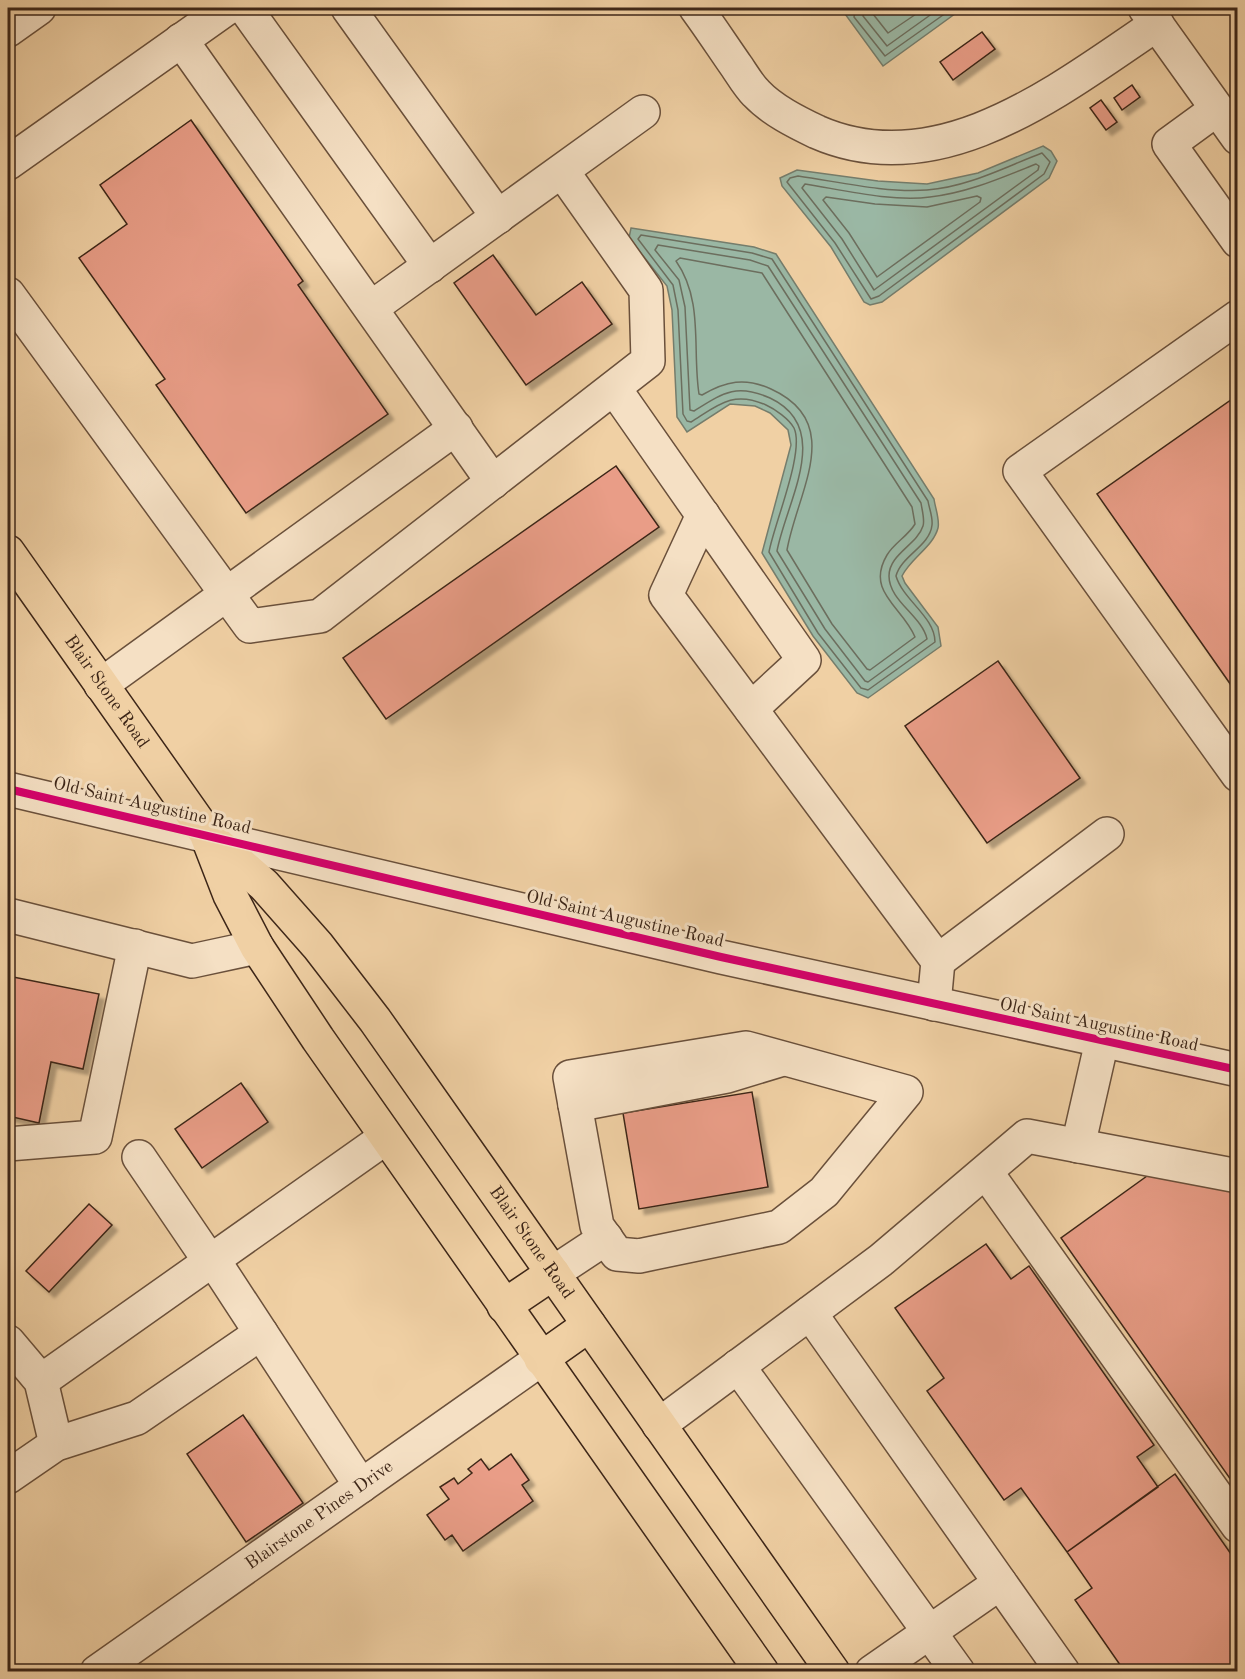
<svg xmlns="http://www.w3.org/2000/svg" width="1245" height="1679" font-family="'Old Standard TT',serif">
	<defs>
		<filter id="shadow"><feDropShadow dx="5.5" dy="5.5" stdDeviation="1.5" flood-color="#0004"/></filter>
	</defs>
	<rect width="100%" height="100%" fill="#f0d0a4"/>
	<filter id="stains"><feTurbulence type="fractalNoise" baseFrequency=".00333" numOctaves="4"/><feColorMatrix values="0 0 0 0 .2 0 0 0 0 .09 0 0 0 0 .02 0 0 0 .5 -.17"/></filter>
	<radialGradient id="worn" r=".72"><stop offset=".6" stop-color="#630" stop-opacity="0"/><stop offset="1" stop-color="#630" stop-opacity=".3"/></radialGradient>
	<!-- water -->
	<path fill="#9ab7a4" stroke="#757d6c" stroke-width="1.5" d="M 853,8 L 963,8 L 883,66 L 845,14 Z
		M 1043,146 L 1051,151 L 1057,161 L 1049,178 L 882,302 L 870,305 L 864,302 L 831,247 L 782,186 L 780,178 L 797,170 L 878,181 L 927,184 L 978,173 Z
		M 631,228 L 754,247 L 776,254 L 934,499 C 935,507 940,520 938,528 C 933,547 911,558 902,576 L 905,583 L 938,627 L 941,646 L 868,698 L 857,693 L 813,636 L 762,553 L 791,445 L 788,430 L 770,413 L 755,406 L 730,404 L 687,432 L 677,417 L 672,310 L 667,286 L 629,238 Z"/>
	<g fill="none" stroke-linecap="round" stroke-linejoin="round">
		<!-- shore -->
		<path stroke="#6c6e5e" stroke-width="1.5" d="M 856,8 L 854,17 L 885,56 L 953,8
			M 864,8 L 863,16 L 887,46 L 940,8
			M 873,8 L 873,14 L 888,33 L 925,8
			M 1042,153 L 1050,162 L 1044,174 L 879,296 L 871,299 L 835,243 L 787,182 L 790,178 L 798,176 C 840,182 885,193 927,190 C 968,187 1005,167 1042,153 Z
			M 1036,164 L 1039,166 L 1038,170 L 874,290 L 842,239 L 802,188 L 805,184 C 843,190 892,202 930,197 C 967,193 1001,178 1036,164 Z
			M 977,196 L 981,198 L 980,202 L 877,277 L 849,233 L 823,200 L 826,197 L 875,204 L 927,207 Z
			M 641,235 L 752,253 L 772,259 L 928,501 C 929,508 933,517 932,525 C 930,546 901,556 896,576 C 903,600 935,617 935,642 L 868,690 L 861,688 L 818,633 L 769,552 C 774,524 805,452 794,428 C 789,419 775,409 766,405 C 733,390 718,405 691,422 L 687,421 L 683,414 L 678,310 L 673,285 L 638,239 Z
			M 658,245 L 750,260 L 768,266 L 921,503 C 922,510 925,520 923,526 C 917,545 889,554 889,576 C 889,601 922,616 927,639 L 868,682 L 865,681 L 825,629 L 777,551 C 786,502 834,428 770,398 C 736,383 723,393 694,411 L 690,410 L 685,307 L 679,280 L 655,250 Z
			M 680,258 L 762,273 L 912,507 L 915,524 C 908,536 894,543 887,555 C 865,592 903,607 915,637 L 870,670 L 867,669 L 832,624 L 787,550 C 797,492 846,423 771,389 C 745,377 726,381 702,395 L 699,394 C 692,349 704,301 676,261 Z"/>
	</g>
	<!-- building -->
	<path fill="#e99d87" stroke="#3d2618" stroke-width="1.5" filter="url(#shadow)" d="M 982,32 L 995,49 L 953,80 L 940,62 Z
		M 1132,85 L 1140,97 L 1122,110 L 1114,98 Z
		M 1101,100 L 1117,122 L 1106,130 L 1090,108 Z
		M 191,120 L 303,281 L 298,285 L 388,414 L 246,513 L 156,385 L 165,379 L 79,258 L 127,224 L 100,185 Z
		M 493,255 L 536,315 L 582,282 L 612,324 L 526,385 L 454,283 Z
		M 1238,395 L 1238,695 L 1097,494 Z
		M 616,466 L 659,527 L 386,719 L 343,658 Z
		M 998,661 L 1080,778 L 987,843 L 905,726 Z
		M 8,976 L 99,994 L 83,1069 L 51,1062 L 39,1123 L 8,1116 Z
		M 241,1083 L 268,1122 L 202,1168 L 175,1129 Z
		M 752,1092 L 768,1187 L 639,1209 L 623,1113 Z
		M 1154,1171 L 1238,1191 L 1238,1490 L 1061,1238 Z
		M 89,1204 L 112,1225 L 49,1292 L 26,1271 Z
		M 986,1244 L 1011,1279 L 1029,1266 L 1154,1445 L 1137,1457 L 1158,1487 L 1067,1552 L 1021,1488 L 1004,1500 L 927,1391 L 944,1378 L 895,1308 Z
		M 243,1415 L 303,1503 L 246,1542 L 187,1454 Z
		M 511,1454 L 529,1480 L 522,1485 L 533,1501 L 463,1551 L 452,1535 L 445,1540 L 427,1515 L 449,1499 L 440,1487 L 454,1478 L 458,1484 L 472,1473 L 468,1469 L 481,1459 L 489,1470 Z
		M 1175,1474 L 1238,1564 L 1238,1672 L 1125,1672 L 1075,1600 L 1092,1588 L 1067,1552 Z"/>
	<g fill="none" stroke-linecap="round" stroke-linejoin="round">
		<defs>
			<g id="minor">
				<path d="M 245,8 L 430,266"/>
				<path d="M 348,8 L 498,217"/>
				<path d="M 696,8 C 710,27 723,47 737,67 C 743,76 749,86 756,93 C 772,110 796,122 817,132 C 940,186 1060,89 1157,24"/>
				<path d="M 1145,8 L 1238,138"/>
				<path d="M 8,30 L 39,8"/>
				<path d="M 181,40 L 493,482"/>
				<path d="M 1217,109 L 1169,144 L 1238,241"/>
				<path d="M 8,163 L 227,8"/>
				<path d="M 8,294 L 250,626 L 320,616 L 648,361 L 646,290 L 562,171"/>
				<path d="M 371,308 L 643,112"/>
				<path d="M 1238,317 L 1020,471 L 1238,775"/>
				<path d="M 614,388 L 804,660 L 751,709"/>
				<path d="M 703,515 L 666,595 L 938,961 L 934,1004"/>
				<path d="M 101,685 L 456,428"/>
				<path d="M 8,789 L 721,957 L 1238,1070"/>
				<path d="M 8,915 L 192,961 L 257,947"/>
				<path d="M 938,961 L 1107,834"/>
				<path d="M 746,1048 L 906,1092 L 824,1192 L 779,1227 L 639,1256 L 617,1254 L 597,1226 L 570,1077 Z"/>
				<path d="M 575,1105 L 727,1076 L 783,1059"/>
				<path d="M 8,1144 L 95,1137 L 135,946"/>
				<path d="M 1078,1146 L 1102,1041"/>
				<path d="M 139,1157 L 209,1260"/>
				<path d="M 986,1172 L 1238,1526"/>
				<path d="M 212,1258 L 361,1486"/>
				<path d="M 553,1273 L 606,1238"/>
				<path d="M 810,1313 L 1063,1672"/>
				<path d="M 8,1342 L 41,1381 L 56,1444"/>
				<path d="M 738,1366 L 958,1672"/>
				<path d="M 41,1381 L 385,1138"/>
				<path d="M 659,1425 L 881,1260 L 1027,1136 L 1238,1176"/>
				<path d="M 8,1477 L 56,1444 L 137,1418 L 261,1333"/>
				<path id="s1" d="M 97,1672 L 541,1359"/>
				<path d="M 872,1672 L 1000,1583"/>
			</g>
			<g id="major">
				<path id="s2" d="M 8,552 L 206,833 L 230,895 L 257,947 L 318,1039 L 762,1672"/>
				<path id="s3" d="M 209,837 L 264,885 L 318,946 L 375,1020 L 833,1672"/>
				<path d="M 504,1306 L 553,1273"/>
				<path d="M 541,1359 L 589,1325"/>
			</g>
		</defs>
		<!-- minor casing -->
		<use href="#minor" stroke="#6a503b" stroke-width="36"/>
		<!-- major casing -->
		<use href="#major" stroke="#3d2618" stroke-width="36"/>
		<!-- minor -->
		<use href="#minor" stroke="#f5e0c4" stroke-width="33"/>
		<!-- major -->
		<use href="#major" stroke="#f0d0a4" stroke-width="33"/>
		<defs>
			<path id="cycleway" d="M 8,789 L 721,957 L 1238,1070"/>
		</defs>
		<!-- cycleway casing -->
		<use href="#cycleway" stroke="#f5e0c4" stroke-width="11"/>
		<!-- cycleway -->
		<use href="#cycleway" stroke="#d6006c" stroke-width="8"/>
	</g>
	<g text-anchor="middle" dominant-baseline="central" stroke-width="6" stroke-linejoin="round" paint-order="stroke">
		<!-- street labels -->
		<g font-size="18" fill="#3d2618" stroke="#f5e0c4">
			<text stroke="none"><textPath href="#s2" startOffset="171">Blair Stone Road</textPath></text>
			<text transform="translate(152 806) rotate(13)">Old Saint Augustine Road</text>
			<text transform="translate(625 919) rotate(13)">Old Saint Augustine Road</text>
			<text transform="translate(1099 1025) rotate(12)">Old Saint Augustine Road</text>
			<text stroke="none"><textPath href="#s3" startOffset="520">Blair Stone Road</textPath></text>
			<text stroke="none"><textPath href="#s1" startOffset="272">Blairstone Pines Drive</textPath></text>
		</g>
	</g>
	<!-- margin -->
	<rect width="1245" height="1679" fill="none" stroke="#f0d0a4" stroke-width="30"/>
	<rect x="9" y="9" width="1227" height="1661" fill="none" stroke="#3d2618" stroke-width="3"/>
	<rect x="15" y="15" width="1215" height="1649" fill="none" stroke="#3d2618" stroke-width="1.5"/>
	<rect width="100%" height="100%" filter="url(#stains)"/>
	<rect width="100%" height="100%" fill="url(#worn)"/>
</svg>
